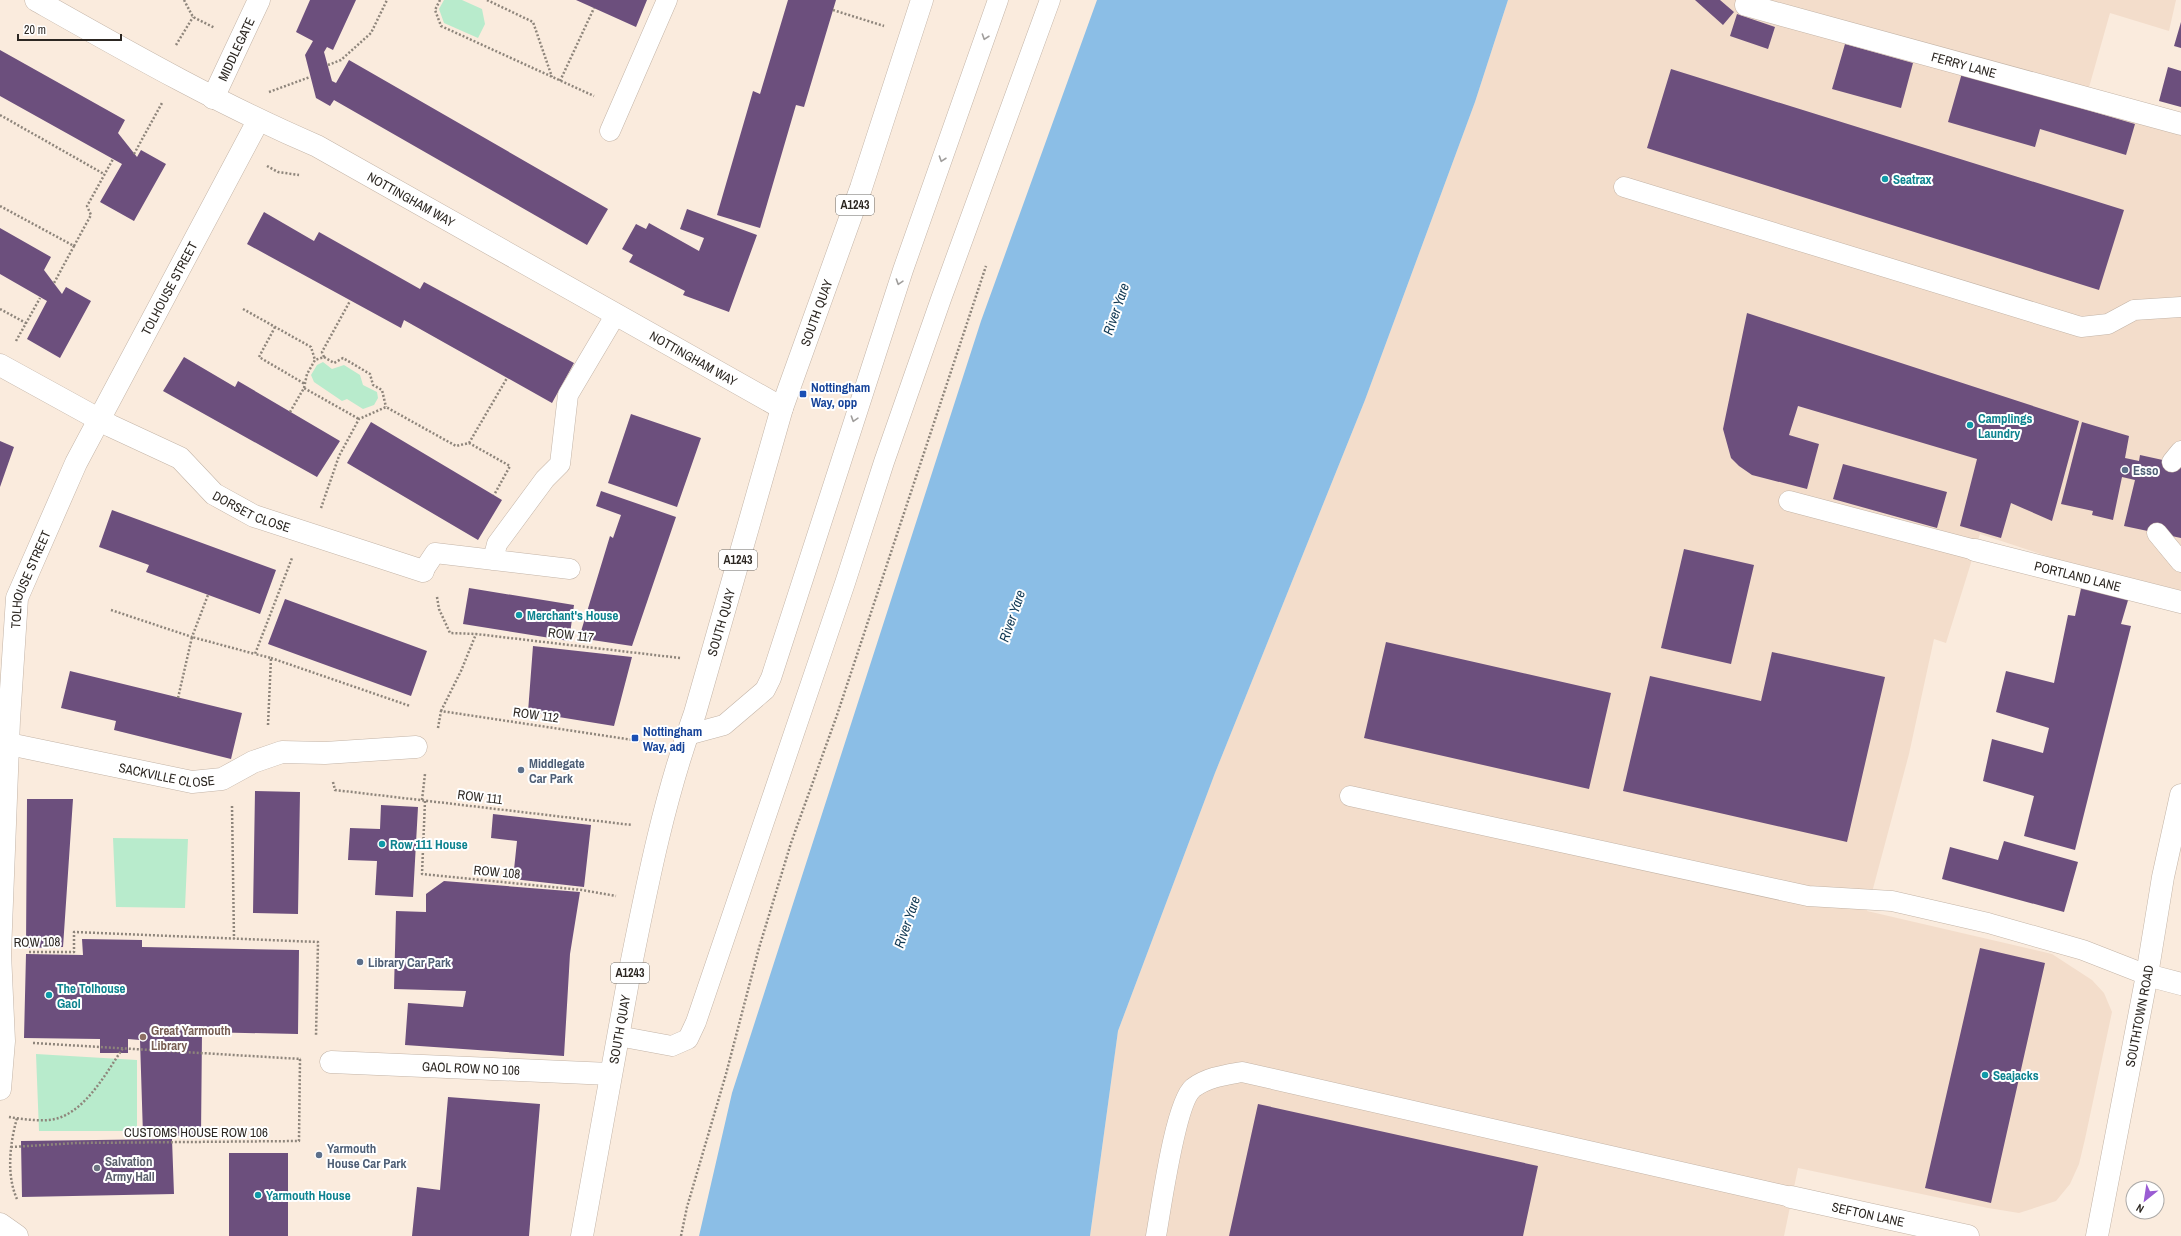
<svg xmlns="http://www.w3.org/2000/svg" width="2181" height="1236" font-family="'Archivo Narrow',sans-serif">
	<rect width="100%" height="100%" fill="#faebdd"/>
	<!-- built -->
	<path fill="#f3ddcb" d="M 1508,0 L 2176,0 L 2169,31 L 2110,13 L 2086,98 L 2140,123 L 2181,135 L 2181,596 L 2080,567 L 1980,534 L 1946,643 L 1934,639 L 1909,754 L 1867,911 L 2052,954 L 2092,980 L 2104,993 L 2112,1012 L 2085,1139 L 2079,1164 L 2070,1184 L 2056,1201 L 2019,1213 L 1988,1208 L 1798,1168 L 1784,1236 L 1090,1236 L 1118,1031 L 1215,773 L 1365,400 L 1475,102 Z"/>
	<!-- green -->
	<path fill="#b8ebcc" d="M 444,0 L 462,0 L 482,9 L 485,24 L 478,38 L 444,23 L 439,9 Z
		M 323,362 L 332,369 L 344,365 L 360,375 L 363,385 L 377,392 L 378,398 L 374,405 L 363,409 L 347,399 L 342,401 L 314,382 L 311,375 L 317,365 Z
		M 113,838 L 188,839 L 185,908 L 116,907 Z
		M 36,1054 L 137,1060 L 137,1131 L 39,1131 Z"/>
	<!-- water -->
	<path fill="#8bbee6" d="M 1097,0 L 1508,0 L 1475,102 L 1365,400 L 1215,773 L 1118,1031 L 1090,1236 L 699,1236 L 732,1093 L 981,321 Z"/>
	<!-- building -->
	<path fill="#6c4f7d" d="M 310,0 L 356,0 L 333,50 L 327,47 L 324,52 L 332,81 L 336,83 L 349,60 L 608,209 L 587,245 L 334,100 L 330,106 L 316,98 L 305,55 L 313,41 L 296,32 Z
		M 576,0 L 647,0 L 636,27 Z
		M 788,0 L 836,0 L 804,107 L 796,105 L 760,228 L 717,215 L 753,91 L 760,94 Z
		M 1695,0 L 1720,0 L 1734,12 L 1723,25 Z
		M 1737,14 L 1775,27 L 1768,49 L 1730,36 Z
		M 2181,22 L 2181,48 L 2174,46 Z
		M 1845,44 L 1913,63 L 1901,108 L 1832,89 Z
		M 0,50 L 125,120 L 118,133 L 137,157 L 141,150 L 166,164 L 134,221 L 100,202 L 122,164 L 0,96 Z
		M 2168,67 L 2181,71 L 2181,107 L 2159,101 Z
		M 1671,69 L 2124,210 L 2099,290 L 1647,148 Z
		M 1962,73 L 2135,124 L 2126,155 L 2040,129 L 2035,147 L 1948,122 Z
		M 687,209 L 757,235 L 729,312 L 683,295 L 685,291 L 629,262 L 633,255 L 622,249 L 636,224 L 646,229 L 649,223 L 699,251 L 704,238 L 680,229 Z
		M 264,212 L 314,241 L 319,232 L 420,289 L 424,282 L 574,363 L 552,403 L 404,320 L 401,328 L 247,244 Z
		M 0,228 L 51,257 L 44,270 L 62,294 L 66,287 L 91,301 L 60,358 L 27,339 L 47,301 L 0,274 Z
		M 1747,313 L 2079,421 L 2052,521 L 2011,503 L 2001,538 L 1960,526 L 1977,459 L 1798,406 L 1789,435 L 1819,444 L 1807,489 L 1752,475 L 1739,466 L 1731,458 L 1723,429 Z
		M 184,357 L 235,387 L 238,381 L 340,441 L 317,477 L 163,391 Z
		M 631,414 L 701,438 L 677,507 L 608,483 Z
		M 371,422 L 502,500 L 478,540 L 347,463 Z
		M 2082,422 L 2129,436 L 2125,458 L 2139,461 L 2140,455 L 2181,464 L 2181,538 L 2124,526 L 2135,480 L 2122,477 L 2113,520 L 2092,515 L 2093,511 L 2061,504 Z
		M 0,441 L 14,447 L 0,487 Z
		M 1843,464 L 1947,492 L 1937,528 L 1833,499 Z
		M 601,491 L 676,517 L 632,646 L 579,638 L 610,536 L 613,538 L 621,515 L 596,506 Z
		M 112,510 L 276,570 L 260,614 L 146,572 L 149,565 L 99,547 Z
		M 1684,549 L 1754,565 L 1731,664 L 1661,648 Z
		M 2082,584 L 2129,597 L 2121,624 L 2131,626 L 2075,850 L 2024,836 L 2034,796 L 1983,781 L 1992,739 L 2043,753 L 2049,728 L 1996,712 L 2006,671 L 2054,683 L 2068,615 L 2075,616 Z
		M 469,588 L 574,605 L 569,641 L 463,624 Z
		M 285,599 L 427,651 L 411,696 L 268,644 Z
		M 1386,642 L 1611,693 L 1589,789 L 1364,738 Z
		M 533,646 L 632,657 L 614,726 L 528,712 Z
		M 1772,652 L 1885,677 L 1847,842 L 1623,791 L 1650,676 L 1761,701 Z
		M 70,671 L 242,713 L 231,759 L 114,730 L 116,721 L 61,708 Z
		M 255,791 L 300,792 L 298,914 L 253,913 Z
		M 27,799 L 73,799 L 63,947 L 26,948 Z
		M 381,805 L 418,807 L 413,897 L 375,895 L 377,861 L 348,860 L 350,828 L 380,829 Z
		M 493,814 L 591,825 L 584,887 L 513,879 L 517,841 L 491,838 Z
		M 2004,841 L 2078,862 L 2064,912 L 1942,879 L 1950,847 L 1998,860 Z
		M 444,881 L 580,892 L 570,954 L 564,1056 L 405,1045 L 408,1003 L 463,1007 L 466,991 L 394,989 L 396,911 L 426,912 L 426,894 Z
		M 82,939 L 142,940 L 142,947 L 299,950 L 298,1034 L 202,1032 L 201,1136 L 143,1135 L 140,1040 L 128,1039 L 128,1053 L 100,1053 L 100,1039 L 24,1038 L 26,954 L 83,955 Z
		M 1980,948 L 2045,963 L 1991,1203 L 1925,1188 Z
		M 448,1097 L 540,1104 L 529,1236 L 412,1236 L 417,1187 L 440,1190 Z
		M 1258,1104 L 1538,1166 L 1523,1236 L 1229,1236 Z
		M 172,1139 L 174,1194 L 22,1197 L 21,1141 Z
		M 229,1153 L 288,1153 L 288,1236 L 229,1236 Z"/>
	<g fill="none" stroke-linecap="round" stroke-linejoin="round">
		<defs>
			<path id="lane" d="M 610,131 L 667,0
				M 1624,187 L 2081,327 L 2108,324 L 2134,310 L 2181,307
				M 2172,462 L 2181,451
				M 1789,501 L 1975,550
				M 2157,533 L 2181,562
				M 493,560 L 497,544 L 545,479 L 560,464 L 568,395 L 616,314
				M 423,571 L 435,553 L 570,569
				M 687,735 L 724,725 L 765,690 L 771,678 L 903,270 L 998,0
				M 1350,796 L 1808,896 L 1892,901 L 1988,923 L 2083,950 L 2147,975
				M 618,1036 L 672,1046 L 688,1039 L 696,1022 L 845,583 L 884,462 L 941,299 L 1050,0
				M 1156,1236 C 1161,1209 1175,1103 1193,1088 C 1208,1077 1225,1075 1242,1072 L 1791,1197"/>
			<g id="street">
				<path id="s1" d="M 36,0 C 128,52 219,104 317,146 L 782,408"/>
				<path id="s2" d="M 1746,5 L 2181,124"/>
				<path id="s3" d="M 213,98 L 259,0"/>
				<path id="s4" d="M 0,365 L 111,426 L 180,458 L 214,494 L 254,516 L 423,571"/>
				<path id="s5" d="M 1975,550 L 2181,602"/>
				<path id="s6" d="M 9,744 L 192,782 L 222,779 L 253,762 L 282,752 L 325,753 L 416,747"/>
				<path d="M 2147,975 L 2181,984"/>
				<path id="s7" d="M 331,1062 L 610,1074"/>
				<path id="s8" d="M 0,1089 L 4,1041 L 0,953 L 9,720 L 17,598 L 76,463 L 258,121"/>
				<path id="s9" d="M 1791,1197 L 1968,1236"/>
			</g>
			<g id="secondary">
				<path d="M 0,1224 L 17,1236"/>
				<path id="s10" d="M 2097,1236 L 2147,975 L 2163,877 L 2181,795"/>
			</g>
			<g id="primary">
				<path id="s11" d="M 582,1236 C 599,1146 614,1055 631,965 C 648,880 665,795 695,713 L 782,408 L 861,188 L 922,0"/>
			</g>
		</defs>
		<!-- lane casing -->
		<use href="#lane" stroke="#c3b4a7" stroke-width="21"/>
		<!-- street casing -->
		<use href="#street" stroke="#c3b4a7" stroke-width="23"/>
		<!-- secondary casing -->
		<use href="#secondary" stroke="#c3b4a7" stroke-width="23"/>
		<!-- primary casing -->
		<use href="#primary" stroke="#c3b4a7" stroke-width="23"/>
		<!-- path -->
		<path stroke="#8e857b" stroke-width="2.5" stroke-dasharray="2 2" stroke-linecap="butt" d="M 184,0 L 193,17 L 215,28
			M 440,0 L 435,10 L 441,26 L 594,96
			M 487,0 L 533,22 L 552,77
			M 833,10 L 884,26
			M 176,45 L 193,17
			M 328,65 L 341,60 L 371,33 L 387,0
			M 560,81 L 594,8
			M 269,92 L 310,77
			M 0,115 L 104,174
			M 134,154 L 162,103
			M 267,166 L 278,172 L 299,175
			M 0,206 L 74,246 L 54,283
			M 74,246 L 91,215 L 87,206 L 113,159
			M 0,309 L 26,323
			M 243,309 L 311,347 L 315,360
			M 275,327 L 259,357 L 305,384
			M 16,341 L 40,298
			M 324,357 L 322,352 L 350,301
			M 304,388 L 307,374 L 315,360 L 324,357 L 334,363 L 343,358 L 370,374 L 373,385 L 382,390 L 386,407
			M 290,412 L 304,388 L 359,419
			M 469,443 L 507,378
			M 321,508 L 339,456 L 359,419 L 386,407 L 456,446 L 469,443 L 510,466 L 494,495
			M 437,597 L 439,609 L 450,633 L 476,634 L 680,658
			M 111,610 L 192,637 L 208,595
			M 271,658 L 410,706
			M 178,698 L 192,637 L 255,654
			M 441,711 L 461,671 L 476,634
			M 268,725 L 271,658 L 255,654 L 292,558
			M 438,728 L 441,711 L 653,743
			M 333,782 L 335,790 L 632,825
			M 422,800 L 425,774
			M 425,801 L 422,874 L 582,890 L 616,896
			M 232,806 L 234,939
			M 29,952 L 74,952 L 74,932 L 318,942 L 316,1036
			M 33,1043 L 301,1059
			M 9,1117 C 21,1119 36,1121 49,1120 C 83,1117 106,1073 123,1048
			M 11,1147 L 76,1143 L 299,1141 L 300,1059
			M 17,1199 C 6,1175 10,1143 17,1118
			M 681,1236 L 687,1207 L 726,1074 L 759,948 L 791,843 L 837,715 L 986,266"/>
		<!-- lane -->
		<use href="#lane" stroke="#fff" stroke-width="20"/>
		<!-- street -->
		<use href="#street" stroke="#fff" stroke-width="22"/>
		<!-- secondary -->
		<use href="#secondary" stroke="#fff" stroke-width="22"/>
		<!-- primary -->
		<use href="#primary" stroke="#fff" stroke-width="22"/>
	</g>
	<!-- one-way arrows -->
	<defs><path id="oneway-chevron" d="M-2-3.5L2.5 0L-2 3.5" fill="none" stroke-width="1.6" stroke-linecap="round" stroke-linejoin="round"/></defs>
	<g stroke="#a09e9c">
		<use href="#oneway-chevron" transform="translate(985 37) rotate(109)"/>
		<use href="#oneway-chevron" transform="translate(942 159) rotate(109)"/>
		<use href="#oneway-chevron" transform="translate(899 282) rotate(108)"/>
		<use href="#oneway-chevron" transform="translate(854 419) rotate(108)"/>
	</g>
	<!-- markers -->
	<g fill="#0f9aa8" stroke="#fff" stroke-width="1.5">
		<circle cx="1885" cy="179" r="4"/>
		<circle cx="1970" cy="425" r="4"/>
		<circle cx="519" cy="615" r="4"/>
		<circle cx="382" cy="844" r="4"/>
		<circle cx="49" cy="995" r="4"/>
		<circle cx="1985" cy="1075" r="4"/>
		<circle cx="258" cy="1195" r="4"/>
	</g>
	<g fill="#1a4fb4" stroke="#fff" stroke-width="1.5">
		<rect x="799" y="390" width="8" height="8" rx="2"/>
		<rect x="631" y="734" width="8" height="8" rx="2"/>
	</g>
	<g fill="#5c6f8a" stroke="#fff" stroke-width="1.5">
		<circle cx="2125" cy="470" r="4"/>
		<circle cx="521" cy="770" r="4"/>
		<circle cx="360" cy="962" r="4"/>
		<circle cx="319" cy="1155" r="4"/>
	</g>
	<circle fill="#8d6e63" stroke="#fff" stroke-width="1.5" cx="143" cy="1037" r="4"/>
	<circle fill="#6b7280" stroke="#fff" stroke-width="1.5" cx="97" cy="1168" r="4"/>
	<g text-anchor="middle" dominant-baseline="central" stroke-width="4" stroke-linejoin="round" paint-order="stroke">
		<!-- shield labels -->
		<g fill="#fff" stroke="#6b6864" stroke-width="1">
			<rect x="836" y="195" width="38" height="20" rx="3"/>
			<rect x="719" y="550" width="38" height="20" rx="3"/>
			<rect x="611" y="963" width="38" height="20" rx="3"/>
		</g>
		<g font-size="12" font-weight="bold" fill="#2c2722">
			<text x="855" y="205">A1243</text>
			<text x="738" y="560">A1243</text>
			<text x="630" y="973">A1243</text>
		</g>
		<!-- street labels -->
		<g font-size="13" fill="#2c2722" stroke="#fff">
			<text stroke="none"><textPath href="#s3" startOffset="54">MIDDLEGATE</textPath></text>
			<text stroke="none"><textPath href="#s2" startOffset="226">FERRY LANE</textPath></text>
			<text stroke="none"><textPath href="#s1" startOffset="425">NOTTINGHAM WAY</textPath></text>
			<text stroke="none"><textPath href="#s8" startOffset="837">TOLHOUSE STREET</textPath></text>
			<text stroke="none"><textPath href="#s11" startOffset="954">SOUTH QUAY</textPath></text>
			<text stroke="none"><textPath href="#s1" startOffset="749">NOTTINGHAM WAY</textPath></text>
			<text stroke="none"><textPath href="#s4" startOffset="294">DORSET CLOSE</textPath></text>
			<text stroke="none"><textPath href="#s5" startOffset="106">PORTLAND LANE</textPath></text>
			<text stroke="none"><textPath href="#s8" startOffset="513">TOLHOUSE STREET</textPath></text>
			<text stroke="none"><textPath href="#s11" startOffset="630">SOUTH QUAY</textPath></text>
			<text transform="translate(571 635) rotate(7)">ROW 117</text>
			<text transform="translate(536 715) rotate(8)">ROW 112</text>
			<text stroke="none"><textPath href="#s6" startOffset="161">SACKVILLE CLOSE</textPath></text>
			<text transform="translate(480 797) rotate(7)">ROW 111</text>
			<text transform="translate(497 872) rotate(5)">ROW 108</text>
			<text transform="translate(37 942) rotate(-1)">ROW 108</text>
			<text stroke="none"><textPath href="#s10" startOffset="224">SOUTHTOWN ROAD</textPath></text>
			<text stroke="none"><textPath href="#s11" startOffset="210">SOUTH QUAY</textPath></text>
			<text stroke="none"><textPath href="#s7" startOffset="140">GAOL ROW NO 106</textPath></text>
			<text x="196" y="1132">CUSTOMS HOUSE ROW 106</text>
			<text stroke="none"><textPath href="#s9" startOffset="79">SEFTON LANE</textPath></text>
		</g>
		<!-- culture labels -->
		<g font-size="13" font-weight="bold" fill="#0d838f" stroke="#fff" text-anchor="start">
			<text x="1893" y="179">Seatrax</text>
			<text x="1978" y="418">Camplings<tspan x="1978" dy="15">Laundry</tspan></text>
			<text x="527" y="615">Merchant's House</text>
			<text x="390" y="844">Row 111 House</text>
			<text x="57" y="988">The Tolhouse<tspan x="57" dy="15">Gaol</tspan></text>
			<text x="1993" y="1075">Seajacks</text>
			<text x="266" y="1195">Yarmouth House</text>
		</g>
		<!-- transit labels -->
		<g font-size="13" font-weight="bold" fill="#164399" stroke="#fff" text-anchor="start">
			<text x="811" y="387">Nottingham<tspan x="811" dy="15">Way, opp</tspan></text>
			<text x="643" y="731">Nottingham<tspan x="643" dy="15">Way, adj</tspan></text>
		</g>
		<!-- service labels -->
		<g font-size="13" font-weight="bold" fill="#4e5e75" stroke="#fff" text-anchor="start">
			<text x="2133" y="470">Esso</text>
			<text x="529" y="763">Middlegate<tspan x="529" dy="15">Car Park</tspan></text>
			<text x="368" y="962">Library Car Park</text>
			<text x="327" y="1148">Yarmouth<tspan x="327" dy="15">House Car Park</tspan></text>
		</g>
		<!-- education labels -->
		<g font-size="13" font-weight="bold" fill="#785e54" stroke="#fff" text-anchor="start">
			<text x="151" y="1030">Great Yarmouth<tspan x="151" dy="15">Library</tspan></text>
		</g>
		<!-- worship labels -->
		<g font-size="13" font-weight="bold" fill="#5b616d" stroke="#fff" text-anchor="start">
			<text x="105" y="1161">Salvation<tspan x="105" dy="15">Army Hall</tspan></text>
		</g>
		<!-- water labels -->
		<g font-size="14" font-style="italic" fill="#113954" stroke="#fff">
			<text transform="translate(1116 309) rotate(-71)">River Yare</text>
			<text transform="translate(1012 616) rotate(-71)">River Yare</text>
			<text transform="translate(907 922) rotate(-71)">River Yare</text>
		</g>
	</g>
	<!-- north arrow -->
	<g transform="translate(2145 1200) rotate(210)"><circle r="19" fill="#ffffff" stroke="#aba9a7"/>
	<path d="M0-3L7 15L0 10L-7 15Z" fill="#9a5cd3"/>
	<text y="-6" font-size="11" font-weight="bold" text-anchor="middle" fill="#2c2722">N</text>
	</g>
	<!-- scale -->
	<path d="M18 34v6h103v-6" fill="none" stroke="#2c2722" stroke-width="2"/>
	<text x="24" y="34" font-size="12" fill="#2c2722" stroke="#ffffff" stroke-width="3" paint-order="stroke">20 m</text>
</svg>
